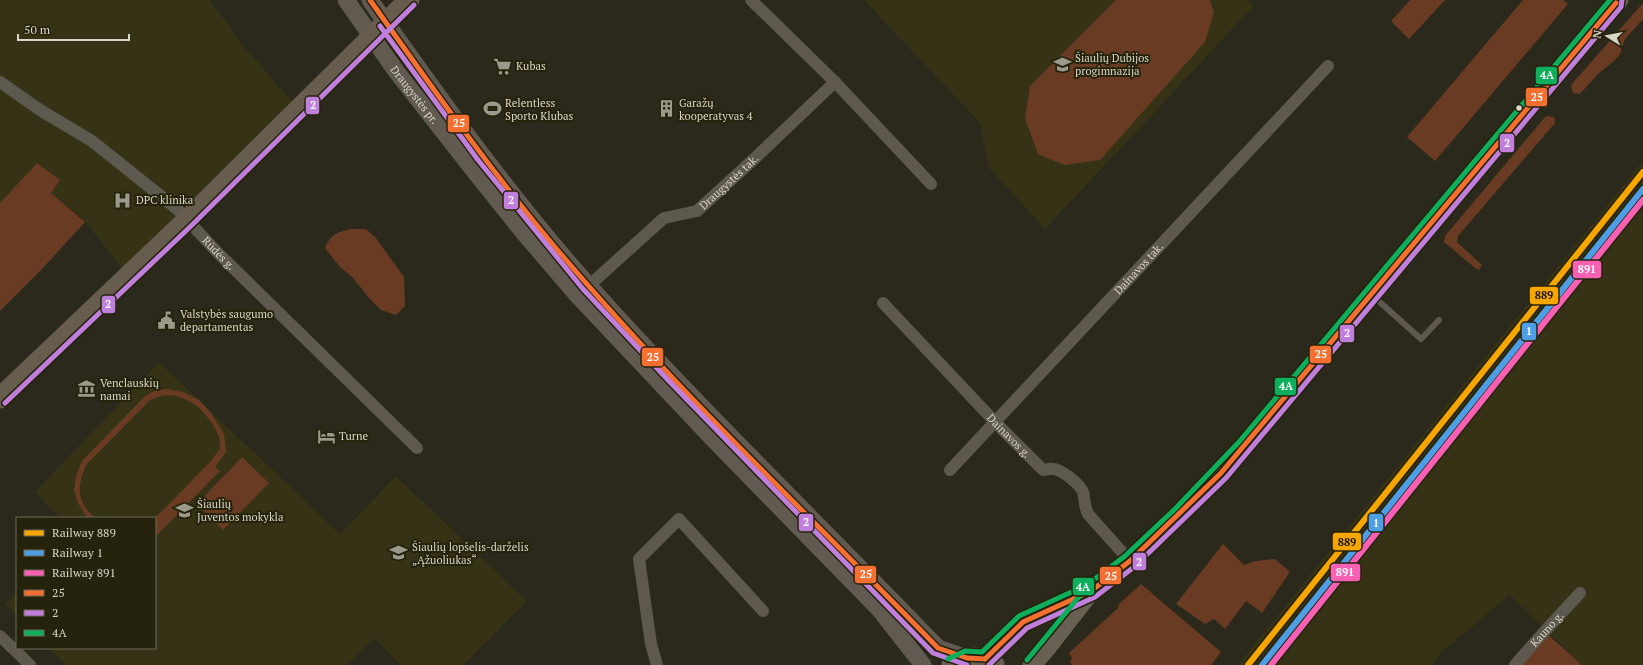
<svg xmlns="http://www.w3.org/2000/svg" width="1643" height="665" font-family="'PT Serif',serif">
	<rect width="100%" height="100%" fill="#2a291c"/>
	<!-- built -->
	<path fill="#353215" d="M 0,0 L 210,0 L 246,49 L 295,105 L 123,270 L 83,219 L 51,193 L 0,203 Z
		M 864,0 L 1247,0 L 1254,6 L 1045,229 L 989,168 L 980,123 Z
		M 1643,161 L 1643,665 L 1582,665 L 1509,595 L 1442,652 L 1432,665 L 1238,665 Z
		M 159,362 L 340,534 L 396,476 L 527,601 L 464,665 L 401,665 L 374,638 L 347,665 L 66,665 L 49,648 L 155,648 L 155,518 L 60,518 L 35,492 Z
		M 17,593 L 17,615 L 5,604 Z"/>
	<!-- green -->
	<path fill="#6a3b23" d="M 1116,0 L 1210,0 L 1214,12 L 1205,42 L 1100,160 L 1064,165 L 1038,154 L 1025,118 L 1030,86 Z
		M 1410,0 L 1445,0 L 1409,39 L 1391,21 Z
		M 1523,0 L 1563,0 L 1568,4 L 1435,161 L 1407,137 Z
		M 1643,3 L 1643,19 L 1625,39 L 1620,54 L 1615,60 L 1597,75 L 1580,94 L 1573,93 L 1571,85 Z
		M 1546,116 L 1554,117 L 1555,123 L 1458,236 L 1457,242 L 1482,265 L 1479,270 L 1475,268 L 1444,242 L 1445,236 Z
		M 37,163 L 60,180 L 51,193 L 85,222 L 42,269 L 0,311 L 0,203 Z
		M 350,229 L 366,229 L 376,238 L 404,277 L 405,306 L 396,315 L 381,310 L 369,298 L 353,278 L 340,267 L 325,248 C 331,234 336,233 350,229 Z
		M 167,389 L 183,392 L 199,400 L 211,413 L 224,434 L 226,452 L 215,467 L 220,471 L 157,535 L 155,533 L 155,518 L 210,462 L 220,449 C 220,445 220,438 218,434 C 206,408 177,384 149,401 L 86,465 C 77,487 76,501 95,518 L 87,518 L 78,503 L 74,490 L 76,476 L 82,461 L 145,396 L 154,391 Z
		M 242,457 L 269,483 L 223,530 L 197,504 Z
		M 1223,544 L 1244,565 L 1256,561 L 1275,559 L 1290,572 L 1262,613 L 1246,601 L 1225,629 L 1214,619 L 1205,624 L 1176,604 Z
		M 1141,584 L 1221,652 L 1211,665 L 1072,665 L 1070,662 L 1072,658 L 1069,653 L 1118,608 L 1119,604 Z
		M 1544,631 L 1582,665 L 1515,665 Z"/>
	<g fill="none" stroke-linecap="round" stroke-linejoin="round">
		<!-- lane -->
		<path stroke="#5e594f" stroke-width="6" d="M 1373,296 L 1421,339 L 1439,320"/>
		<!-- street -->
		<g stroke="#5e594f" stroke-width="12">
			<path d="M 751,0 L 835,82 L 931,184"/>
			<path id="s1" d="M 0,82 L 40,110 L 92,141 L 177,209 L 220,255 L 417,448"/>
			<path id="s2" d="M 583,291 L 664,218 L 697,211 L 754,159 L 835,82"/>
			<path id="s3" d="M 883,303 L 996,423 L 1043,470 C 1046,470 1050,468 1053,469 C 1061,469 1080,484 1083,492 C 1085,500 1084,506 1088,514 L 1130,561"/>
			<path id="s4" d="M 950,470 L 1328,66"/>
			<path d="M 0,636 L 30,665"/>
			<path d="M 657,665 L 651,644 L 639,559 L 679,519 L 763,611"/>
			<path id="s5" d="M 1515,665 C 1536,640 1558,617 1580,593"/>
		</g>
		<!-- secondary -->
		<g stroke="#615a50" stroke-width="17">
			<path id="s6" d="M 346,0 L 396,71 L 471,167 L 523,232 L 577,295 L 711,437 L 879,609 L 923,665"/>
			<path d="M 370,0 C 439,98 509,196 589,286 C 701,411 822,527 938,648 L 967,658"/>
		</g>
		<!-- primary -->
		<path stroke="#696054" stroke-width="19" d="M 985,659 L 1023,622 L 1090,592
			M 951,665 C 963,655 982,654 995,664
			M 1032,665 L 1049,645 L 1091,591 L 1130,561 L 1180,514 L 1244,447 L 1619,0"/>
		<!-- highway -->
		<path stroke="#665d4f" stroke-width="21" d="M 0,398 L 187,220 L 409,0"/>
		<defs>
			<path id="bus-1" d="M 370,0 C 431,86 492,173 560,253 C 678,392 811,517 938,648 L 967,658 L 985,659
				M 985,659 L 1023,622 L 1091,591 L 1130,561 L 1221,473 L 1616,3"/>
			<path id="bus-2" d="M 380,26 L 478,160 L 583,289 L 668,380 L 933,653 L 967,665
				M 5,403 L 192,225 L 414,5
				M 989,665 L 1027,628 L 1095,597 L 1134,567 L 1226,478 L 1621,7 L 1622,0"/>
			<path id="bus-3" d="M 948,659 L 965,651 L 982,652 L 1019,616 L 1087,585 L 1125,556 L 1175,509 L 1239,442 L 1610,0
				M 1027,660 L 1082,593"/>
		</defs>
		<!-- bus-1 casing -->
		<use href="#bus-1" stroke="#26230c" stroke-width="8"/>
		<!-- bus-2 casing -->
		<use href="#bus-2" stroke="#26230c" stroke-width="8"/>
		<!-- bus-3 casing -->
		<use href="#bus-3" stroke="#26230c" stroke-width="8"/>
		<!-- bus-1 -->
		<use href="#bus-1" stroke="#f46f30" stroke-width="5"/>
		<!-- bus-2 -->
		<use href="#bus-2" stroke="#c07fdc" stroke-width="5"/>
		<!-- bus-3 -->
		<use href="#bus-3" stroke="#0daf5c" stroke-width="5"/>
		<defs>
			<path id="rail-1" d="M 1248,665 L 1643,172"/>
			<path id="rail-2" d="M 1262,665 C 1390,507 1515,347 1643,189"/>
			<path id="rail-3" d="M 1271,665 C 1396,510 1518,354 1643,200"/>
		</defs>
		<!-- rail-1 casing -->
		<use href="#rail-1" stroke="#26230c" stroke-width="9"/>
		<!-- rail-2 casing -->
		<use href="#rail-2" stroke="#26230c" stroke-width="9"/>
		<!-- rail-3 casing -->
		<use href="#rail-3" stroke="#26230c" stroke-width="9"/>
		<!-- rail-1 -->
		<use href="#rail-1" stroke="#f7a600" stroke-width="6"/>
		<!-- rail-2 -->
		<use href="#rail-2" stroke="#4d9ee5" stroke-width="6"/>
		<!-- rail-3 -->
		<use href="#rail-3" stroke="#f860b3" stroke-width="6"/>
	</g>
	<!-- icons -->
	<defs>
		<symbol id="school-bare" viewBox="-9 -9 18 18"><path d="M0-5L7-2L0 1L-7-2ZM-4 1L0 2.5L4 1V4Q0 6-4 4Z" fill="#9b998c" stroke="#26230c" stroke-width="2.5" paint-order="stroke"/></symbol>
		<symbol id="supermarket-bare" viewBox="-9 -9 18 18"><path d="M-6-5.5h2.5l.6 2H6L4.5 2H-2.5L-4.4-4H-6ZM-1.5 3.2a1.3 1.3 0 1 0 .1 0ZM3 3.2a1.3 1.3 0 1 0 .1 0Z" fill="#9b998c" stroke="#26230c" stroke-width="2.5" paint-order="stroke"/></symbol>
		<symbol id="stadium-bare" viewBox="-9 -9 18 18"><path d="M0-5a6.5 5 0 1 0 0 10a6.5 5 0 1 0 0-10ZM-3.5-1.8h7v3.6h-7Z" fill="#9b998c" stroke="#26230c" stroke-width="2.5" paint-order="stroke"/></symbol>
		<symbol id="building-bare" viewBox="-9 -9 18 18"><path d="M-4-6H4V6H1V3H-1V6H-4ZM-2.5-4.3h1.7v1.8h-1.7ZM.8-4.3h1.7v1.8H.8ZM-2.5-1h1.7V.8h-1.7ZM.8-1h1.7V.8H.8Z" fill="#9b998c" stroke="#26230c" stroke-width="2.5" paint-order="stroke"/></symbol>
		<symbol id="hospital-bare" viewBox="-9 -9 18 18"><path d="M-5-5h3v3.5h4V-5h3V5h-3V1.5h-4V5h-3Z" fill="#9b998c" stroke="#26230c" stroke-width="2.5" paint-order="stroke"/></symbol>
		<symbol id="civic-bare" viewBox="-9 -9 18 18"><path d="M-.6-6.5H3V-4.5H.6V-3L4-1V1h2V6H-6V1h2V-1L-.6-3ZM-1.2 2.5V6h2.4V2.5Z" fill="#9b998c" stroke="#26230c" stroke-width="2.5" paint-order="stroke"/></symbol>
		<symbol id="museum-bare" viewBox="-9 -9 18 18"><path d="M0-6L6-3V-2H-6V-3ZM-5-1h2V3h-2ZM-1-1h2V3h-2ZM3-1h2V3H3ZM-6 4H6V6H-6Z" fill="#9b998c" stroke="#26230c" stroke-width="2.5" paint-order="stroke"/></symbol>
		<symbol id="hotel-bare" viewBox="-9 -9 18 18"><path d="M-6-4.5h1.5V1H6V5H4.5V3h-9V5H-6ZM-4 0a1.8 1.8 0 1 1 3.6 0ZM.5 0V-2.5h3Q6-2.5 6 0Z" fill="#9b998c" stroke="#26230c" stroke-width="2.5" paint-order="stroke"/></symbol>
	</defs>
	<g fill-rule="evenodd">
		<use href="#school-bare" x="1050" y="52" width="25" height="25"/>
		<use href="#supermarket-bare" x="490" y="54" width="25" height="25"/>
		<use href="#stadium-bare" x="480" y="96" width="25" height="25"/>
		<use href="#building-bare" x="654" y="96" width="25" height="25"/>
		<use href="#hospital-bare" x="110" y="188" width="25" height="25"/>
		<use href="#civic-bare" x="154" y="308" width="25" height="25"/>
		<use href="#museum-bare" x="74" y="376" width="25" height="25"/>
		<use href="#hotel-bare" x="314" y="424" width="25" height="25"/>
		<use href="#school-bare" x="172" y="498" width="25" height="25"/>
		<use href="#school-bare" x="386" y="540" width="25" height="25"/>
	</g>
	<!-- markers -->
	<circle fill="#d8d6c8" stroke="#26230c" stroke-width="1.5" cx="1519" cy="108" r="3.5"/>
	<g text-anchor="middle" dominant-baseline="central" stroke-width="4" stroke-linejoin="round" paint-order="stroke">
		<!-- poi labels -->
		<g font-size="11" fill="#d8d6c8" stroke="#26230c" text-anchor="start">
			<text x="1075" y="58">Šiaulių Dubijos<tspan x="1075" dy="13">progimnazija</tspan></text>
			<text x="516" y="66">Kubas</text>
			<text x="505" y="103">Relentless<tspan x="505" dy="13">Sporto Klubas</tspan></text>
			<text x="679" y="103">Garažų<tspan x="679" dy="13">kooperatyvas 4</tspan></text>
			<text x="136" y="200">DPC klinika</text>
			<text x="180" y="314">Valstybės saugumo<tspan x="180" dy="13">departamentas</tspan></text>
			<text x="100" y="383">Venclauskių<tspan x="100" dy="13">namai</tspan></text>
			<text x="339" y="436">Turne</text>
			<text x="197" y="504">Šiaulių<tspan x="197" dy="13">Juventos mokykla</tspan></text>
			<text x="412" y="547">Šiaulių lopšelis-darželis<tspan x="412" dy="13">„Ąžuoliukas“</tspan></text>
		</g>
		<!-- street labels -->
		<g font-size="11" fill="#d8d6c8" stroke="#26230c">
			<text stroke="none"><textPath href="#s6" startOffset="117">Draugystės pr.</textPath></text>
			<text stroke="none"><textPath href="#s2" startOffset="186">Draugystės tak.</textPath></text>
			<text stroke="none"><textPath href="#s1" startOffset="279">Rūdės g.</textPath></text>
			<text stroke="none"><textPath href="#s4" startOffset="276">Dainavos tak.</textPath></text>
			<text stroke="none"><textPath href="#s3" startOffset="183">Dainavos g.</textPath></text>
			<text stroke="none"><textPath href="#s5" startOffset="48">Kauno g.</textPath></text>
		</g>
	</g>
	<g stroke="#26230c" stroke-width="1.5">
		<rect x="1535" y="66" width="23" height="19" rx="4" fill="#0daf5c"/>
		<rect x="1525" y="87" width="23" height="20" rx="4" fill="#f46f30"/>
		<rect x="305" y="96" width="15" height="19" rx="4" fill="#c07fdc"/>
		<rect x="447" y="114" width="23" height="19" rx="4" fill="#f46f30"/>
		<rect x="1499" y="133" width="16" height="20" rx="4" fill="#c07fdc"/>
		<rect x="503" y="191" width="16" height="19" rx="4" fill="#c07fdc"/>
		<rect x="1572" y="260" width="30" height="19" rx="4" fill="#f860b3"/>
		<rect x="1529" y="286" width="30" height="19" rx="4" fill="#f7a600"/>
		<rect x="101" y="295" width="15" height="19" rx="4" fill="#c07fdc"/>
		<rect x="1521" y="322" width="16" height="19" rx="4" fill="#4d9ee5"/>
		<rect x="1339" y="324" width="16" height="19" rx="4" fill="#c07fdc"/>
		<rect x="1309" y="345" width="23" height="19" rx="4" fill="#f46f30"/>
		<rect x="641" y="347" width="23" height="20" rx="4" fill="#f46f30"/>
		<rect x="1274" y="377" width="23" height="19" rx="4" fill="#0daf5c"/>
		<rect x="798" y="513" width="16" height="19" rx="4" fill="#c07fdc"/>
		<rect x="1368" y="513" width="16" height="19" rx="4" fill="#4d9ee5"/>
		<rect x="1332" y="532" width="30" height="19" rx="4" fill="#f7a600"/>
		<rect x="1132" y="552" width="15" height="19" rx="4" fill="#c07fdc"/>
		<rect x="1330" y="563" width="31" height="19" rx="4" fill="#f860b3"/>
		<rect x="854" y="565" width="23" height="19" rx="4" fill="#f46f30"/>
		<rect x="1099" y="566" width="23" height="19" rx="4" fill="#f46f30"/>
		<rect x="1072" y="577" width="23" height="19" rx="4" fill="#0daf5c"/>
	</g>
	<g font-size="11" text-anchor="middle" font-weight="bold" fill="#fff">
		<text x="1547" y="79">4A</text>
		<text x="1537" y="101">25</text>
		<text x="313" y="109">2</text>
		<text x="459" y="127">25</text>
		<text x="1507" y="147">2</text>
		<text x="511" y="204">2</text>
		<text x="1587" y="273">891</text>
		<text x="108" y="308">2</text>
		<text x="1529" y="335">1</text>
		<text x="1347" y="337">2</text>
		<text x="1321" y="358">25</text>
		<text x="653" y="361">25</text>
		<text x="1286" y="390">4A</text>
		<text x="806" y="526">2</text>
		<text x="1376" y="527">1</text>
		<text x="1139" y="566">2</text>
		<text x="1345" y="576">891</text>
		<text x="866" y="578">25</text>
		<text x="1111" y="580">25</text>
		<text x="1083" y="591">4A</text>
	</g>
	<g font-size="11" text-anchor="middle" font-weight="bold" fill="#111">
		<text x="1544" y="299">889</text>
		<text x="1347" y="546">889</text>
	</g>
	<!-- legend -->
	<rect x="16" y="517" width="140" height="132" fill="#26230c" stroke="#6d6b57"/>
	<rect x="24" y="530" width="20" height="6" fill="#f7a600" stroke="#6d6b57"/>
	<text x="52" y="537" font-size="12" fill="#d8d6c8">Railway 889</text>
	<rect x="24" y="550" width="20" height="6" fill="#4d9ee5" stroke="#6d6b57"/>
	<text x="52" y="557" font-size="12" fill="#d8d6c8">Railway 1</text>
	<rect x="24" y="570" width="20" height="6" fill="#f860b3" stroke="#6d6b57"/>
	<text x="52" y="577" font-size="12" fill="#d8d6c8">Railway 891</text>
	<rect x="24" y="590" width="20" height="6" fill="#f46f30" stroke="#6d6b57"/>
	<text x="52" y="597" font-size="12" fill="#d8d6c8">25</text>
	<rect x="24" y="610" width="20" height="6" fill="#c07fdc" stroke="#6d6b57"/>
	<text x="52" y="617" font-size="12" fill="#d8d6c8">2</text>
	<rect x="24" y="630" width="20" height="6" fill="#0daf5c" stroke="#6d6b57"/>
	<text x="52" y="637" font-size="12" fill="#d8d6c8">4A</text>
	<!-- north arrow -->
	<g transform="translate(1607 36) rotate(281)" stroke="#26230c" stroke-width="3" paint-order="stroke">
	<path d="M0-3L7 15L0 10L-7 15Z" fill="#d8d6c8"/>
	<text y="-6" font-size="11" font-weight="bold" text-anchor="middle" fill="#d8d6c8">N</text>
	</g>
	<!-- scale -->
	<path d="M18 34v6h111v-6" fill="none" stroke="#d8d6c8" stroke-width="2"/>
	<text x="24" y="34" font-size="12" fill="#d8d6c8" stroke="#26230c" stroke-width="3" paint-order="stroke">50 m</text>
</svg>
